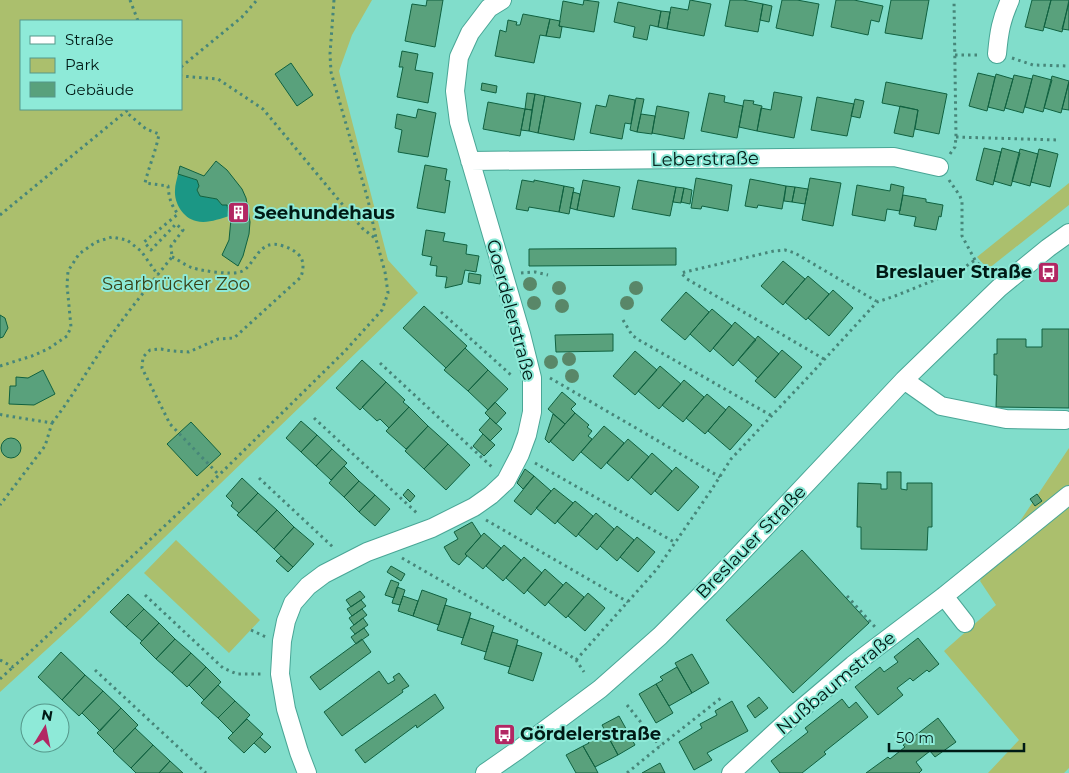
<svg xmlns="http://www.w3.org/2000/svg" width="1069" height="773" font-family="Montserrat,sans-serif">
	<rect width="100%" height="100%" fill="#81ddcb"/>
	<!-- green -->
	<path fill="#abbf6d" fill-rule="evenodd" d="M 0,0 L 372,0 L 352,35 L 339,71 L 388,260 L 418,293 L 80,619 L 0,692 ZM 21,21 L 181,21 L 181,109 L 21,109 Z
		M 1069,183 L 1069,205 L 988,269 L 977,257 Z
		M 1069,448 L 1069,768 L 1064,773 L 988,773 L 1019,740 L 944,651 L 996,605 L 980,581 Z
		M 176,540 L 260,620 L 229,653 L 144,573 Z"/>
	<!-- water -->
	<path fill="#1b9785" d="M 178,174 L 197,180 L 199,186 L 197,190 L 200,196 L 217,199 L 222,205 L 227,205 L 229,216 C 219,219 207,224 196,221 C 183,218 174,203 175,190 C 175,185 177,179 178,174 Z"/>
	<!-- building -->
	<path fill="#59a17c" stroke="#106140" d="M 427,0 L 443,0 L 435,47 L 405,41 L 412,4 L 426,6 Z
		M 584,0 L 599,2 L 594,32 L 559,26 L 563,1 L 583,5 Z
		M 690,0 L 711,4 L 704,36 L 667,29 L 671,7 L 688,10 Z
		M 730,0 L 743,0 L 763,4 L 758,32 L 725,26 Z
		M 782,0 L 797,0 L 819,4 L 813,36 L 776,28 Z
		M 836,0 L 854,0 L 883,6 L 879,22 L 871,20 L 868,35 L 831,27 Z
		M 891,0 L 929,0 L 922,39 L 885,33 Z
		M 1032,0 L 1051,0 L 1043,31 L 1025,27 Z
		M 1051,0 L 1069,0 L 1062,32 L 1044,27 Z
		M 618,2 L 661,11 L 658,27 L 650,25 L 647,40 L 633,37 L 635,27 L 614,22 Z
		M 1069,3 L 1069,30 L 1062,29 Z
		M 763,4 L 772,6 L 769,22 L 760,20 Z
		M 661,11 L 670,12 L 667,29 L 658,27 Z
		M 523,14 L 550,19 L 546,36 L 540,35 L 534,63 L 495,56 L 500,30 L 506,32 L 508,20 L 517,22 L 516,25 L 520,25 Z
		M 550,19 L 560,21 L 559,26 L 562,27 L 560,38 L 546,36 Z
		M 402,51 L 418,54 L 415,70 L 433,73 L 428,103 L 397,97 L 403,67 L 399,67 Z
		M 291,63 L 313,95 L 297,106 L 275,74 Z
		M 978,73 L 995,77 L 987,111 L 969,106 Z
		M 996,74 L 1013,79 L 1004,111 L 988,107 Z
		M 1014,75 L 1032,79 L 1023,113 L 1005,108 Z
		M 1033,75 L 1052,80 L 1043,112 L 1025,107 Z
		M 1052,76 L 1069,81 L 1061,113 L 1044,108 Z
		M 886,82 L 947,94 L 939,134 L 915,129 L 918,110 L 882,103 Z
		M 1069,82 L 1069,110 L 1062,109 Z
		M 482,83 L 497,86 L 496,93 L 481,90 Z
		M 774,92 L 802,97 L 794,138 L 757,131 L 761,108 L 771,110 Z
		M 527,93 L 535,94 L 532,110 L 525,109 Z
		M 709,93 L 725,96 L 724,102 L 743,106 L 737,138 L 701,131 Z
		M 535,94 L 545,96 L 538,133 L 529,131 Z
		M 609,95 L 635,100 L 631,124 L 625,123 L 622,139 L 590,133 L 596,105 L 606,107 Z
		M 545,96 L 581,103 L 574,140 L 538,133 Z
		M 817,97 L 854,104 L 847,136 L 811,130 Z
		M 636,98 L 644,99 L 637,132 L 630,130 Z
		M 855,99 L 864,101 L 860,118 L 851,116 Z
		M 744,100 L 754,101 L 753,104 L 762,106 L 757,131 L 739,127 Z
		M 488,102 L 525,109 L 520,136 L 483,129 Z
		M 657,106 L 689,112 L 684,139 L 652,133 Z
		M 900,106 L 918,110 L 913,137 L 894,133 Z
		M 418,109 L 436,113 L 428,157 L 398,152 L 402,130 L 395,128 L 397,114 L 416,118 Z
		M 525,109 L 532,110 L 529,131 L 521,130 Z
		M 641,114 L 655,116 L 652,134 L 637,132 Z
		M 984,148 L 1001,152 L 993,185 L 976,180 Z
		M 1002,148 L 1020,153 L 1011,186 L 994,181 Z
		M 1020,149 L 1038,154 L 1030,186 L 1012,181 Z
		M 1039,149 L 1058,154 L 1050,187 L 1031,182 Z
		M 216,161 L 227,170 L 242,189 L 246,198 L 248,209 L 250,222 L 249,234 L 243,256 L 238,266 L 222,255 L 229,240 L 231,219 L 229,216 L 227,205 L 222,205 L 217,199 L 200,196 L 197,190 L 199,186 L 197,180 L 178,174 L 180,166 L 204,176 Z
		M 425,165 L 447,169 L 445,180 L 450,181 L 445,213 L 417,208 Z
		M 696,178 L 732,185 L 728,211 L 702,206 L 701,209 L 691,208 Z
		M 810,178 L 841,183 L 833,226 L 802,220 Z
		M 750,179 L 786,186 L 782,209 L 758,205 L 757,208 L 745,206 Z
		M 522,180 L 534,182 L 534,180 L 564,186 L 559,212 L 529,207 L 528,211 L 516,209 Z
		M 583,180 L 620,187 L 614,217 L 577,210 Z
		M 638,180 L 676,187 L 670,216 L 632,209 Z
		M 891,184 L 904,187 L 900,211 L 887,209 L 885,221 L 852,215 L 857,185 L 890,191 Z
		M 564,186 L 574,188 L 569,214 L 559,212 Z
		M 786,186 L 795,187 L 792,202 L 784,201 Z
		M 676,187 L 684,188 L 681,203 L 673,202 Z
		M 795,187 L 808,189 L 805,204 L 792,202 Z
		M 684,188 L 692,190 L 690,204 L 681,202 Z
		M 573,192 L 580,194 L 577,210 L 570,208 Z
		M 903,195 L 926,199 L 926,202 L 943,205 L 941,217 L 939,216 L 936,230 L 914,226 L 916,217 L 899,214 Z
		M 426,230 L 445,233 L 443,241 L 467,245 L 466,254 L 479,256 L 476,272 L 465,270 L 462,284 L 445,288 L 447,277 L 436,276 L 437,266 L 430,265 L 432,257 L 422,255 Z
		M 676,248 L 676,265 L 529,266 L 529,249 Z
		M 783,261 L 805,279 L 783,305 L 761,286 Z
		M 469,273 L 481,275 L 480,284 L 468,282 Z
		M 808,276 L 829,294 L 806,320 L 785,302 Z
		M 833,290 L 853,308 L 829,336 L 808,318 Z
		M 686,292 L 709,312 L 685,340 L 661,320 Z
		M 424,306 L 467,346 L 446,368 L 403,328 Z
		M 712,309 L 732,326 L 710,352 L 690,334 Z
		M 0,315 L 5,318 L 8,328 L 3,337 L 0,338 Z
		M 735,322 L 756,340 L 733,366 L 713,348 Z
		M 1042,329 L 1069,329 L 1069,408 L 996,407 L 997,375 L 994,375 L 994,354 L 997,354 L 997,339 L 1026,339 L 1026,347 L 1042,347 Z
		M 613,334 L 613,351 L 556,352 L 555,335 Z
		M 758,336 L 779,354 L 758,378 L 738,360 Z
		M 465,348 L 488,370 L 468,391 L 444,370 Z
		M 782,350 L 802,367 L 775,398 L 755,381 Z
		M 635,351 L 657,370 L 635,395 L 613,376 Z
		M 362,360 L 386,382 L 360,410 L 336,388 Z
		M 660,366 L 681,384 L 659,409 L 638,391 Z
		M 43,370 L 55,394 L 34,405 L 9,404 L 10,386 L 16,386 L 16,377 L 28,378 Z
		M 488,370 L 508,389 L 488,410 L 468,391 Z
		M 684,380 L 704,397 L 683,422 L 662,405 Z
		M 386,382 L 405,400 L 403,402 L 409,407 L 389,428 L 380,419 L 377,421 L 362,407 Z
		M 562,392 L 576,404 L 571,409 L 575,413 L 565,424 L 548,409 Z
		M 707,394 L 726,410 L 705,434 L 686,418 Z
		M 495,402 L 506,413 L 496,424 L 485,413 Z
		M 729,406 L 752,425 L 730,450 L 708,431 Z
		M 409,407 L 428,426 L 406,449 L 386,431 Z
		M 575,413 L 589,425 L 587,427 L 592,431 L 588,436 L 592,439 L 573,461 L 550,441 Z
		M 553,414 L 565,424 L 549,443 L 545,439 Z
		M 490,418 L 502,429 L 490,441 L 479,430 Z
		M 301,421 L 317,435 L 301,452 L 286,438 Z
		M 191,422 L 221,454 L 197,476 L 167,444 Z
		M 428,426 L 448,444 L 424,469 L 405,451 Z
		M 604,426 L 624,443 L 601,469 L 581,452 Z
		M 483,434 L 495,445 L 484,456 L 473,446 Z
		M 317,435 L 332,449 L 316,466 L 301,452 Z
		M1 448a10 10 0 1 1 20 0a10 10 0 1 1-20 0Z
		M 628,439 L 649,457 L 628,481 L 607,463 Z
		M 448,444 L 470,465 L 446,490 L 424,469 Z
		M 332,449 L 347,463 L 331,480 L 316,466 Z
		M 652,453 L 672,471 L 651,495 L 631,477 Z
		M 344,466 L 359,481 L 344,497 L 329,483 Z
		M 676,467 L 699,487 L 678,511 L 655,491 Z
		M 525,469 L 534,476 L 523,489 L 517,483 Z
		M 887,472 L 901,472 L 901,489 L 907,490 L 907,483 L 932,483 L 932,527 L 928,527 L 927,550 L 861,549 L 861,527 L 857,527 L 858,483 L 881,484 L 881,489 L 887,489 Z
		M 534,476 L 551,491 L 531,515 L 514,501 Z
		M 242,478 L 258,493 L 239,513 L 231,506 L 233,503 L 226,496 Z
		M 359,481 L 375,495 L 359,512 L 344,497 Z
		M 554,488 L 573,503 L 555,524 L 536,508 Z
		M 408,489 L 415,496 L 410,502 L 403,495 Z
		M 258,493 L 277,510 L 256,532 L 237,515 Z
		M 1037,494 L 1042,501 L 1035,506 L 1030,499 Z
		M 375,495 L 390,509 L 375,526 L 359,512 Z
		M 575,501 L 593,516 L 576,537 L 557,521 Z
		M 277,510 L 294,527 L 274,549 L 256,532 Z
		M 596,513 L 614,529 L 597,550 L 578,534 Z
		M 472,522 L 481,536 L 465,554 L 467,556 L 459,565 L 452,560 L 444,547 L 458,539 L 454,532 Z
		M 617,526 L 634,540 L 617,561 L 600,546 Z
		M 294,527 L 314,544 L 293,567 L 274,549 Z
		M 484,533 L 501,548 L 483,569 L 465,554 Z
		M 637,537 L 655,552 L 638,572 L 620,557 Z
		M 504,545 L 521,560 L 503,581 L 486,566 Z
		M 802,550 L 869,623 L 793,693 L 726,620 Z
		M 281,556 L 293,567 L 288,572 L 276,561 Z
		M 524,557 L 542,573 L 524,594 L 506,578 Z
		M 391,566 L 405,574 L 401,581 L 387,572 Z
		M 545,569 L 563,585 L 545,606 L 527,590 Z
		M 391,580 L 399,583 L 394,598 L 385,595 Z
		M 566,582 L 584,597 L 566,618 L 548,602 Z
		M 397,587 L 405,590 L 400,605 L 392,603 Z
		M 422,590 L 447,599 L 439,625 L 413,616 Z
		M 360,591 L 365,597 L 351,607 L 346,600 Z
		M 588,593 L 605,608 L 585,631 L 568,616 Z
		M 128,594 L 144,609 L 126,627 L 110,612 Z
		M 403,596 L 418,601 L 413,616 L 398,611 Z
		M 361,600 L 366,606 L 352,616 L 347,609 Z
		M 445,605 L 471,613 L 463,638 L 437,630 Z
		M 144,609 L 159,623 L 142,641 L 126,627 Z
		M 362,609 L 367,615 L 354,625 L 349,618 Z
		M 363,618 L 368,625 L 355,634 L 350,628 Z
		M 470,618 L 494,626 L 486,652 L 461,644 Z
		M 159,623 L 175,639 L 156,659 L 140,643 Z
		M 364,628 L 369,635 L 356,644 L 351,637 Z
		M 492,632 L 518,640 L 510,667 L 484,659 Z
		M 918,638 L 939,664 L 929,672 L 927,670 L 913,681 L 910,678 L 897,688 L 903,695 L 878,715 L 855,687 L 880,667 L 884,672 L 898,662 L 894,657 Z
		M 175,639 L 191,653 L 172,673 L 156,659 Z
		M 362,639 L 371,652 L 320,690 L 310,677 Z
		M 517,645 L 542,653 L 533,681 L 508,673 Z
		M 61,652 L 85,675 L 62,700 L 38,677 Z
		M 191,653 L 206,667 L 187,687 L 172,673 Z
		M 692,654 L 709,683 L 692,693 L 675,663 Z
		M 206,667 L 221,682 L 204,700 L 189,685 Z
		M 677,667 L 692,693 L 669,706 L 656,684 L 663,680 L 660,677 Z
		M 379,671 L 388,684 L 395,680 L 393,677 L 399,673 L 409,686 L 402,690 L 403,692 L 342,736 L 324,712 Z
		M 85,675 L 103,691 L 79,716 L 62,700 Z
		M 656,684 L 673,713 L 656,723 L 639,694 Z
		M 218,685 L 235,701 L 218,718 L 201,703 Z
		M 103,691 L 121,708 L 100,731 L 82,713 Z
		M 435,694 L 444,708 L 417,728 L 416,725 L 365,763 L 355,750 Z
		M 759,697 L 768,708 L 755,718 L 747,706 Z
		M 842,699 L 849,708 L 856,702 L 868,717 L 824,752 L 826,754 L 802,773 L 780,773 L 771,761 L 808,732 L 805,728 Z
		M 235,701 L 250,715 L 233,733 L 218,718 Z
		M 732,701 L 748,731 L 707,753 L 712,760 L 694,770 L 679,742 L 702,728 L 700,724 L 717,715 L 715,711 Z
		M 121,708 L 138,725 L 114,750 L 97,733 Z
		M 619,716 L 635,745 L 618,755 L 602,725 Z
		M 938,718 L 956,742 L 935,757 L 930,751 L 916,762 L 922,770 L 919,773 L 866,773 L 888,757 L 890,759 L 905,747 L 903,745 Z
		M 247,719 L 263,734 L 244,753 L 228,738 Z
		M 135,728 L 153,745 L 131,768 L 113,751 Z
		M 604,729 L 618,755 L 595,767 L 583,746 L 589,743 L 586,738 Z
		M 260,737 L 271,747 L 265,753 L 254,743 Z
		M 153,745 L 170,761 L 159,773 L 136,773 L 131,768 Z
		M 583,746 L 595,767 L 598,773 L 576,773 L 566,755 Z
		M 170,761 L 183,773 L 159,773 Z
		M 660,763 L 665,773 L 642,773 Z"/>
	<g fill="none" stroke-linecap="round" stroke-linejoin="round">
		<defs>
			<path id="minor" d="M 997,54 C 999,32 1001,20 1010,0
				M 470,161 L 894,157 L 939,167
				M 904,380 L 941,406 L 1006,419 L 1065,420
				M 944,596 L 965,623
				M 307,773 L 299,752 L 286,709 L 280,674 L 282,641 L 286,621 L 293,603 L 308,586 L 324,574 L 367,552 L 432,528 L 474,507 L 491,495 L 506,481 L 520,454 L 527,435 L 532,412 L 532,378 L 521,334 L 459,122 L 455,91 L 459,57 L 470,33 L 489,8 L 502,0
				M 485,773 L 518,750 L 600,689 L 660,636 L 709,587 L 904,380 L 999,288 L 1048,248 L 1069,233
				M 731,773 L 794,715 L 853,665 L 943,597 L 1069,495"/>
		</defs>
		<!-- minor casing -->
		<use href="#minor" stroke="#49a696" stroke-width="20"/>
		<!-- path -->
		<path stroke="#478679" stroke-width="3" stroke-dasharray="2.5 4" stroke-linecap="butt" d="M 130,0 L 138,21
			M 334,0 L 330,54 L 331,72 L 368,200 L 376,238
			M 955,55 L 981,55
			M 1012,58 L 1033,65 L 1069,66
			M 181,67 L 242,17 L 257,0
			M 956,137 L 1058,140
			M 950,154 L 955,147 L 956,137 L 954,0
			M 949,180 L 960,196 L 962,202 L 962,236 L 975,260 L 987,273
			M 0,215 L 129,109
			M 172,257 C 179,260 186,266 193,268 C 203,271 230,275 240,272 C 255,268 257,237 283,246 C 289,248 294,250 299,255 C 305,262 303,270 301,277 L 234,338 L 218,339 L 189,352 L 172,351 L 161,349 L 150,350 L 143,357 L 142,368 L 170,424 L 219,475
			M 521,273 L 535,272 L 548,275
			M 441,312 L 511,375 L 514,376
			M 623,320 L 632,335 L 639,340 L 772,416
			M 824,359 L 687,279 L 681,273 L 774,251 L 785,250 L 795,253 L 876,301
			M 380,363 L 493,468
			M 0,366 L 32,356 L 48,349 L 67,336 L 71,327 L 67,285 L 68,271 L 79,254 L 96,242 L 112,237 L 127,240 L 141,251 L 158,275
			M 550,378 L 720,477
			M 0,414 L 2,415 L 52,423 L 45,446 L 0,505
			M 314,418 L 419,515
			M 52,423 C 70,400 85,374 102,349 C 123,317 148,287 172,257 L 171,246 L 183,230 L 176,224 L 151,250 L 144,242 L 178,214 C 171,205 169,198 168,186 L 145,183 C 149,166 156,151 159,134 L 146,129 L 126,112
			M 535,463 L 676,543
			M 259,478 L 335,549
			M 486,520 L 628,602
			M 402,558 L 568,654 L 576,660 L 584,672
			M 145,595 L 223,668 L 237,674 L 264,674
			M 847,596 L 875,627
			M 251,630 L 266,637
			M 0,660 L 13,667 L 30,652 L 219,475 L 345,351 L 382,310 L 388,293 L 385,272 L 376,239 L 362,228 L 263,109 L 218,79 L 181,76
			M 576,660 L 657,569 L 712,489 L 731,459 L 811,374 L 877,302 L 895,296 L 962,269 L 975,260
			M 95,670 L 206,773
			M 0,679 L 13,667
			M 627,705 L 660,746
			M 627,773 L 660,746 L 721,698"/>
		<!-- minor -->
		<use href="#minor" stroke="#fff" stroke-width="18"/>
	</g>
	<!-- trees -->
	<g fill="#598768">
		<circle cx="530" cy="284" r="7"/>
		<circle cx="559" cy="288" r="7"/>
		<circle cx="636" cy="288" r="7"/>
		<circle cx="534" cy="303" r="7"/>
		<circle cx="627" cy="303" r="7"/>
		<circle cx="562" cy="306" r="7"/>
		<circle cx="569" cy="359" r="7"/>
		<circle cx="551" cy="362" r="7"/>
		<circle cx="572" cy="376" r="7"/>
	</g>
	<!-- icons -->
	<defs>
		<symbol id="building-square" viewBox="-11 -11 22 22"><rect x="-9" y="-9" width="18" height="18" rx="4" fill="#b22763" stroke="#8eead8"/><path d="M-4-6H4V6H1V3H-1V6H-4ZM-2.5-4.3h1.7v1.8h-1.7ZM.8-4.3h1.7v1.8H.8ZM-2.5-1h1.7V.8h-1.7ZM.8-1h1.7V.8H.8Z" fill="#fff"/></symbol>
		<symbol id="bus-square" viewBox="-11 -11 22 22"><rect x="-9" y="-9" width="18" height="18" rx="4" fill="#b22763" stroke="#8eead8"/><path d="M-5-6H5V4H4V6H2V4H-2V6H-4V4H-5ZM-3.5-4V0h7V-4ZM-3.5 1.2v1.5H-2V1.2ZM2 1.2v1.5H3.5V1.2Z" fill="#fff"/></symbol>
	</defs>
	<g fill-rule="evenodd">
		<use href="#building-square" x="226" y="200" width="25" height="25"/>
		<use href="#bus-square" x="1036" y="260" width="25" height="25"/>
		<use href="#bus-square" x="492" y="722" width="25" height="25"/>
	</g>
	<g text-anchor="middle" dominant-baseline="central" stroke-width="4" stroke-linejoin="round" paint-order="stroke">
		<!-- street labels -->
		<g font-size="18" fill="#001a15" stroke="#8eead8">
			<text transform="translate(705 159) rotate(-1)">Leberstraße</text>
			<text transform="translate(511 310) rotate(75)">Goerdelerstraße</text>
			<text transform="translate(751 542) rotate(-46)">Breslauer Straße</text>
			<text transform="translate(836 683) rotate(-40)">Nußbaumstraße</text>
		</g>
		<!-- poi labels -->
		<g font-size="18" font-weight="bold" fill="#001a15" stroke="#8eead8" text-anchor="start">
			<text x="254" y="213">Seehundehaus</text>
			<text x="1032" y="272" text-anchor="end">Breslauer Straße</text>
			<text x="520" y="734">Gördelerstraße</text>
		</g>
		<!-- park labels -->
		<g font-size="18" fill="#384117" stroke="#8eead8">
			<text x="176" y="284">Saarbrücker Zoo</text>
		</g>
	</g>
	<!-- legend -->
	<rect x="20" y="20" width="162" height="90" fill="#8eead8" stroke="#55978a"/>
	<rect x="30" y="36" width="25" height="8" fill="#ffffff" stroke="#55978a"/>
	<text x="65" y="45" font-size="15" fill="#001a15">Straße</text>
	<rect x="30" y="58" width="25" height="15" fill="#abbf6d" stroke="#55978a"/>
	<text x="65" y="70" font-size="15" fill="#001a15">Park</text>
	<rect x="30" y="82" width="25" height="15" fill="#59a17c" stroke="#55978a"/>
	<text x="65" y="95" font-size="15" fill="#001a15">Gebäude</text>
	<!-- north arrow -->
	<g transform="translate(45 728) rotate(10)"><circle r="24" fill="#8eead8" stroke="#55978a"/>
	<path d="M0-4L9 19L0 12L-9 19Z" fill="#b22763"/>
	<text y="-8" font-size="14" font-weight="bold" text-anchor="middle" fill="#001a15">N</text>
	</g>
	<!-- scale -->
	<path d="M889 743v8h135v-8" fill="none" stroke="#001a15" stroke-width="2.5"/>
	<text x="896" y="743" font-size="15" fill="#001a15" stroke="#8eead8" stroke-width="4" paint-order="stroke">50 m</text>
</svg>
